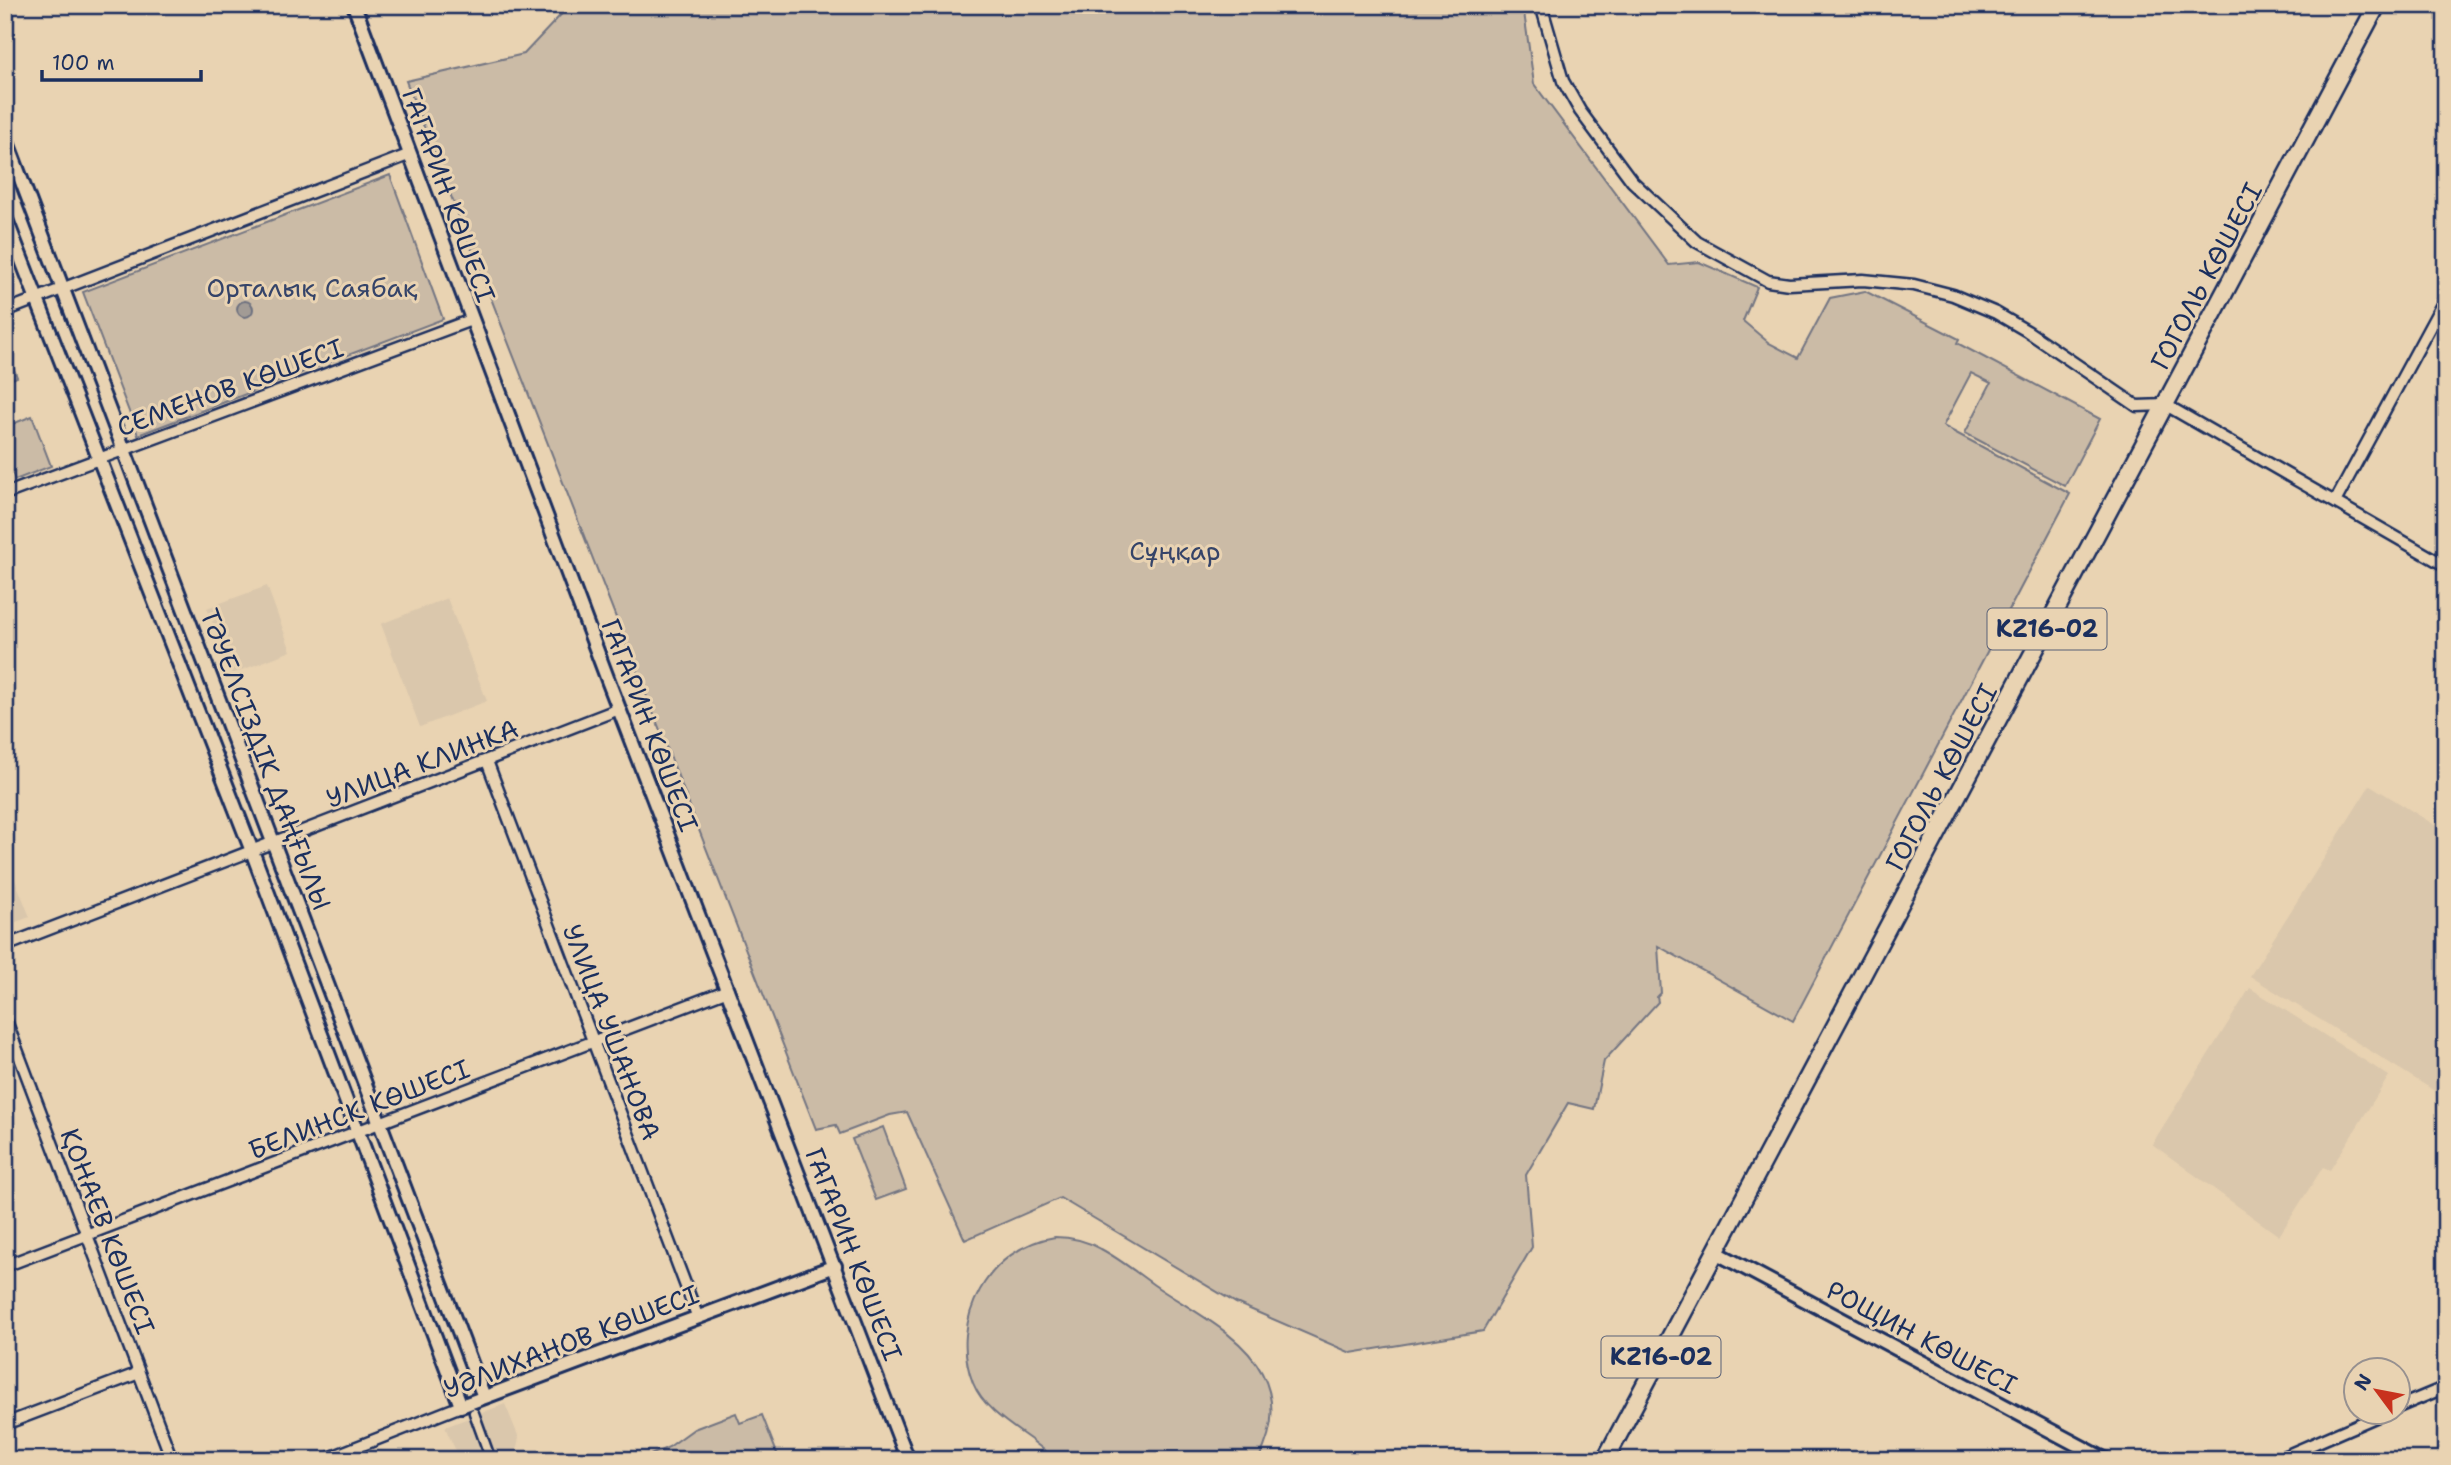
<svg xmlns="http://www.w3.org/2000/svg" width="2451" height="1465" font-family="'Shantell Sans',sans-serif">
	<rect width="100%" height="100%" fill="#e9d3b2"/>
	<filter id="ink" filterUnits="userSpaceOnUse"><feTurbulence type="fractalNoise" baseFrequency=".0143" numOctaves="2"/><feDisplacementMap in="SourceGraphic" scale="14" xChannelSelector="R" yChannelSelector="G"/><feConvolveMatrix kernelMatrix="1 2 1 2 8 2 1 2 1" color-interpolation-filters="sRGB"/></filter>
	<g filter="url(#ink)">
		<!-- built -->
		<path fill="#dac7ac" d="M 267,586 L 291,651 L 232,674 L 207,608 Z
			M 447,598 L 487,701 L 420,727 L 381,624 Z
			M 2370,785 L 2446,832 L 2446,1098 L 2250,976 Z
			M 5,855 L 30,917 L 5,926 Z
			M 2250,988 L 2389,1076 L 2330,1170 L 2323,1167 L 2279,1236 L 2152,1144 Z
			M 505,1404 L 519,1438 L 514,1460 L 460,1460 L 445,1427 Z"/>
		<!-- green -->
		<path fill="#cbbba6" stroke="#737582" stroke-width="2" d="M 570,5 L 1523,5 L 1534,84 L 1669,265 L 1699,262 L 1757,287 L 1743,321 L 1769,343 L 1798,358 L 1830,298 L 1865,291 L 1959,339 L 1957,343 L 2100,419 L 2065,486 L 1965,433 L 1991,383 L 1971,373 L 1943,426 L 2070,494 L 1793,1021 L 1658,946 L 1661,993 L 1657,997 L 1658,1002 L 1604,1061 L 1594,1109 L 1568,1103 L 1526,1175 L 1532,1247 L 1483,1331 L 1351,1353 L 1236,1303 L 1060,1198 L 965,1240 L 907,1112 L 890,1115 L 840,1134 L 836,1125 L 816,1129 L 406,81 L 524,54 Z
			M 390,175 L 443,319 L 138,435 L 83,292 Z
			M 5,346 L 17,377 L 5,382 Z
			M 32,416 L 51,466 L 15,480 L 5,455 L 5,427 Z
			M 883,1127 L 906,1189 L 876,1200 L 852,1139 Z
			M 1055,1237 C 1071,1237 1087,1241 1101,1249 C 1120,1259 1137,1273 1154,1285 C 1190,1310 1242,1334 1262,1373 C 1277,1402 1273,1432 1258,1460 C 1208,1460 1159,1460 1109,1460 C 1095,1460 1074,1464 1061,1460 C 1050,1456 1038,1445 1030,1439 C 1009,1424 983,1408 973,1383 C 948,1320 989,1247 1055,1237 Z
			M 736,1413 L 740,1423 L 762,1415 L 778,1456 L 776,1460 L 639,1460 L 669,1447 L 694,1429 Z"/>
		<!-- water -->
		<path fill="#a29b95" stroke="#6c707f" stroke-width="2" d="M237 309a8 8 0 1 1 16 0a8 8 0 1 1-16 0Z"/>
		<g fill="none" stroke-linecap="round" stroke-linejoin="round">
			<defs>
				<path id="pedestrian" d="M 474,1413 L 491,1460"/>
				<path id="minor" d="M 1541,5 L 1563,81 L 1580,111 L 1632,181 L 1697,242 L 1768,281 L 1789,284 L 1863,280 L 1914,285 L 1953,295 L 1996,313 L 2027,331 L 2137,406 L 2166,405 L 2446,566
					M 5,311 L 408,155
					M 5,494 L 471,320
					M 2335,502 L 2446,297
					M 487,761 L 698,1318
					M 5,946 L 619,709
					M 5,1018 L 172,1460
					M 5,1266 L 728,990
					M 2398,1407 L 2446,1387
					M 5,1424 L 139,1373
					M 324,1460 L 461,1406
					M 2276,1460 L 2387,1412"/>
				<path id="tertiary" d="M 354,5 L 609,683 L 908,1460
					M 5,137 L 484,1397
					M 5,217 L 252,851 L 461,1406 L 835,1266
					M 1717,1253 L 2106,1460"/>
				<path id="primary" d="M 1605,1460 L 2377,5"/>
			</defs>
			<!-- pedestrian casing -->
			<use href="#pedestrian" stroke="#1b2f5e" stroke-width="13"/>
			<!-- minor casing -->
			<use href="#minor" stroke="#1b2f5e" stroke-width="15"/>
			<!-- tertiary casing -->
			<use href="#tertiary" stroke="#1b2f5e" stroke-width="18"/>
			<!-- primary casing -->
			<use href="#primary" stroke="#1b2f5e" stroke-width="21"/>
			<!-- pedestrian -->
			<use href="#pedestrian" stroke="#e9d3b2" stroke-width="8"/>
			<!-- minor -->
			<use href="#minor" stroke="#e9d3b2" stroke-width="10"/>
			<!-- tertiary -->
			<use href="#tertiary" stroke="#e9d3b2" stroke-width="12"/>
			<!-- primary -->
			<use href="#primary" stroke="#e9d3b2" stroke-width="16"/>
		</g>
	</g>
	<g text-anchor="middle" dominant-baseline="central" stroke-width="6" stroke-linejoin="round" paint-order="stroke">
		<!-- shield labels -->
		<g fill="#e9d3b2" stroke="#596077" stroke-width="2">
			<rect x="1987.5" y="608.5" width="119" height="41" rx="5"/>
			<rect x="1601.5" y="1336.5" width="119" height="41" rx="5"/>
		</g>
		<g font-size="24" font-weight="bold" fill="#1b2f5e">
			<text x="2047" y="629">KZ16-02</text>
			<text x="1661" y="1357">KZ16-02</text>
		</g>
		<!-- street labels -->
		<g font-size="26" fill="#1b2f5e" stroke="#e9d3b2">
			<text transform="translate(449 195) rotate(70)">ГАГАРИН КӨШЕСІ</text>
			<text transform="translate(2206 276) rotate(-62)">ГОГОЛЬ КӨШЕСІ</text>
			<text transform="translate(230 387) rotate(-20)">СЕМЕНОВ КӨШЕСІ</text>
			<text transform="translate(650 725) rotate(69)">ГАГАРИН КӨШЕСІ</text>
			<text transform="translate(266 759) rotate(69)">ТӘУЕЛСІЗДІК ДАҢҒЫЛЫ</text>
			<text transform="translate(422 763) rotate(-21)">УЛИЦА КЛИНКА</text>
			<text transform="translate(1941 777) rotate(-62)">ГОГОЛЬ КӨШЕСІ</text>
			<text transform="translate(612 1032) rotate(69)">УЛИЦА УШАНОВА</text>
			<text transform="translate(359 1109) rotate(-21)">БЕЛИНСК КӨШЕСІ</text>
			<text transform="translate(108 1231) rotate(69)">ҚОНАЕВ КӨШЕСІ</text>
			<text transform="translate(854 1254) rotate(69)">ГАГАРИН КӨШЕСІ</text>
			<text transform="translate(1922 1337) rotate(28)">РОЩИН КӨШЕСІ</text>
			<text transform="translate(571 1341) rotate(-21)">УӘЛИХАНОВ КӨШЕСІ</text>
		</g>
		<!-- park labels -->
		<g font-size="26" fill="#354469" stroke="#e9d3b2">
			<text x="312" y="287">Орталық Саябақ</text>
			<text x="1175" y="550">Сұңқар</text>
		</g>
	</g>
	<!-- margin -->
	<rect width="2451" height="1465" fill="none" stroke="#e9d3b2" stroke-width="28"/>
	<rect x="14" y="14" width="2423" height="1437" fill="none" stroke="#1b2f5e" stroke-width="2.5" filter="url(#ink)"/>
	<!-- north arrow -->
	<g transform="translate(2377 1391) rotate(302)"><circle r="33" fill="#e9d3b2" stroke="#979190" stroke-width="2"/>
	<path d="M0-5L12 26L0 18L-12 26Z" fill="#c8321e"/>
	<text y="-10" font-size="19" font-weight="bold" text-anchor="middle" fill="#1b2f5e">N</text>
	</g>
	<!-- scale -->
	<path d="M42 70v10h159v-10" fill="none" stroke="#1b2f5e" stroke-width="3.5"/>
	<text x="52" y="70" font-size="21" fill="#1b2f5e" stroke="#e9d3b2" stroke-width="5" paint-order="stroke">100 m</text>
</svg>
